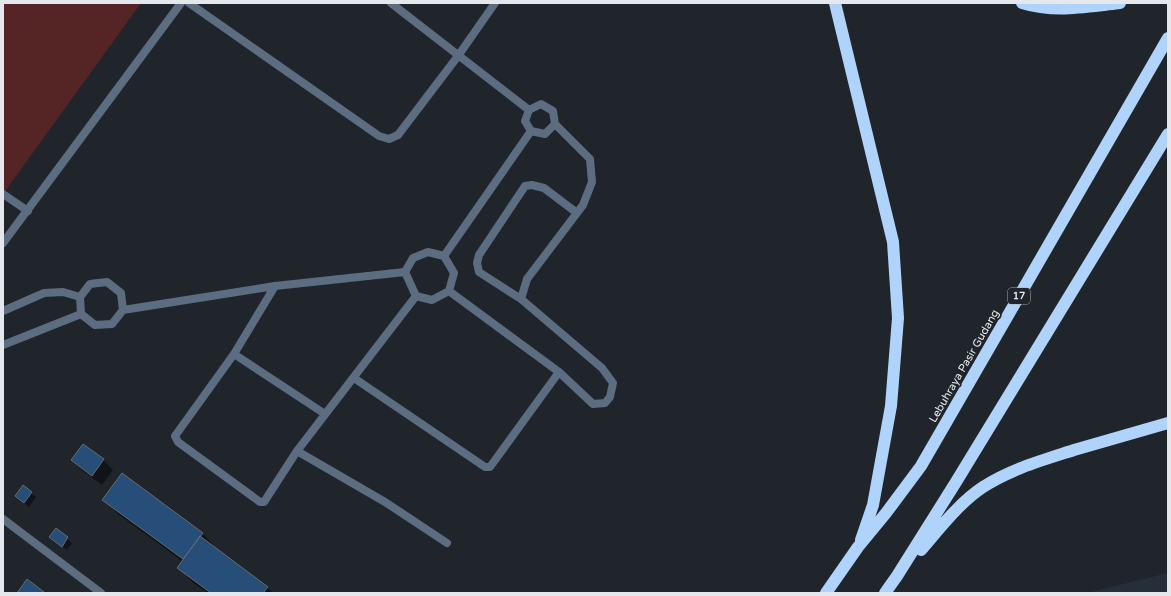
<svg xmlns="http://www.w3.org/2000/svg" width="1171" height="596" font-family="'Varela Round',sans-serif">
	<rect width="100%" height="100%" fill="#20252b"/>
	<!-- built -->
	<path fill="#262f39" d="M 1168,573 L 1168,593 L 1087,593 Z"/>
	<!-- green -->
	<path fill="#552425" d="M 3,3 L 141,3 L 3,194 Z"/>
	<!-- shadow -->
	<path fill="#0007" d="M 72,460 L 103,460 L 113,470 L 102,485 L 82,470 Z
		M 31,493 L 36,497 L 29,507 L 16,496 Z
		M 104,499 L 202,533 L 216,548 L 215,549 L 267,587 L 273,593 L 208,593 L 192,582 L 178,567 L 182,561 L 118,514 Z
		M 56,529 L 72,543 L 67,550 L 50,537 Z"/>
	<!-- building -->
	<path fill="#264e78" stroke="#656b71" d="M 83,444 L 104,459 L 92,476 L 71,460 Z
		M 122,473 L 203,533 L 183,559 L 102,500 Z
		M 23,485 L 32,492 L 24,503 L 15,496 Z
		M 56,528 L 68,537 L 62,547 L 49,537 Z
		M 200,536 L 268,587 L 263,593 L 211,593 L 177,568 Z
		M 27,579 L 44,592 L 44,593 L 17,593 Z"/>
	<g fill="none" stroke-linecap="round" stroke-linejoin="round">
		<!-- lane -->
		<path stroke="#5c6d81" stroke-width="8" d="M 189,3 L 379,136 L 389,139 L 398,135 L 458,56 L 495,3
			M 391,3 L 529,110
			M 541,104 L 553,111 L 555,124 L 545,134 L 531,131 L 525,121 L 529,110 Z
			M 3,194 L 28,211
			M 3,243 L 181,3
			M 428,252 L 444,256 L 454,273 L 449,291 L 432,300 L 416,296 L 405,272 L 413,258 Z
			M 444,256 L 531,131
			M 107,282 L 121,293 L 123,310 L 112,324 L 95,325 L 81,314 L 80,297 L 90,284 Z
			M 275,286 L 234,354 L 325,414
			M 449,291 L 559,372 L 593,404 L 605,403 L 610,397 L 613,383 L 602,368 L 521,299 L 527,279 L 583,205 L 592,182 L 590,159 L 555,124
			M 521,299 L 479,272 L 477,263 L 479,255 L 525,186 L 532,185 L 544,188 L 577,213
			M 123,310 L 275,286 L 405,272
			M 3,311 L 44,293 L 63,292 L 80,297
			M 3,345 L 81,314
			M 234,354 L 175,436 L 178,442 L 260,502 L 264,502 L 297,451 L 416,296
			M 354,378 L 485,467 L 490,467 L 559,372
			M 297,451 L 385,502 L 447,543"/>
		<!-- street -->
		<path stroke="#5c6d81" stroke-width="8" d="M 3,519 L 101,593"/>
		<!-- highway -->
		<path stroke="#afd3fa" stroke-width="12" d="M 835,3 L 893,242 L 898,318 L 891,406 L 873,505 L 861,540
			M 1022,3 C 1054,13 1087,7 1120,3
			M 921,550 C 940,528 959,503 983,487 C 1011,469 1043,460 1074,450 C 1105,441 1137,432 1168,423
			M 826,593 L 858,547 L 886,513 L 921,466 L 1168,38
			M 885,593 L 897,576 L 956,482 L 1168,134"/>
	</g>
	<g text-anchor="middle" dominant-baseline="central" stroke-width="3.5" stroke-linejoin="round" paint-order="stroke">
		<!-- shield labels -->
		<rect fill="#20252b" stroke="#a9aeb2" stroke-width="1" x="1008" y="288" width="22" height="16" rx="3"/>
		<g font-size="10" font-weight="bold" fill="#e4e8ec">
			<text x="1019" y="296">17</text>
		</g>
		<!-- street labels -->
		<g font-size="11" fill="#e4e8ec" stroke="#20252b">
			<text transform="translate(964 366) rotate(-60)">Lebuhraya Pasir Gudang</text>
		</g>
	</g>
	<!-- border -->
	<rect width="1171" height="596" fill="none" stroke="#e4e8ec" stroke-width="8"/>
</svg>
